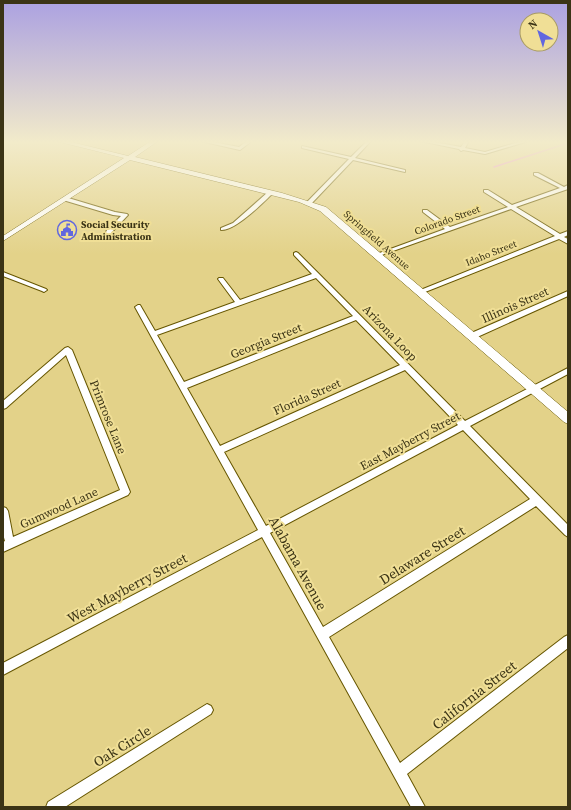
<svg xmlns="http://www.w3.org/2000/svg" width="571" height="810" font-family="'Source Serif 4',serif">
	<rect width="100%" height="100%" fill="#e3d289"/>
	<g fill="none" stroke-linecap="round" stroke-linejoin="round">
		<!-- stream -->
		<path stroke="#f185d7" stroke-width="1.5" d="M 494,167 L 568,143"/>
		<defs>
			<path id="street" d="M 200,141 L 208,141 L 239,147 L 247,141 L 252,141 L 240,150 Z
				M 367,141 L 371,141 L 355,158 L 405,170 L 405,172 L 353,160 L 311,204 L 307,204 L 307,202 L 349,159 L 302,148 L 302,146 L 351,157 Z
				M 420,141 L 429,141 L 461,147 L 465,141 L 469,141 L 465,148 L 485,152 L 522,141 L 529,141 L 485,154 L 463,150 L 461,151 L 459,149 Z
				M 534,173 L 538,173 L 564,187 L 568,185 L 568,189 L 516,207 L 560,234 L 568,231 L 568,235 L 564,237 L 568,239 L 568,244 L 559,239 L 420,294 L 417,292 L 418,291 L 555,236 L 511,209 L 379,256 L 375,256 L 374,255 L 445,229 L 423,212 L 423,210 L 427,210 L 450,227 L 508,207 L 484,192 L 484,190 L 488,190 L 512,205 L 560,188 L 534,175 Z
				M 268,192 L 273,193 C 263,203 235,231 221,230 L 221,228 L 233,223 Z
				M 65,197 L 115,212 L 127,214 L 128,215 L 112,232 L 108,239 L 104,239 L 103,238 L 107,230 L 121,216 L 113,215 L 63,200 L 62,199 Z
				M 296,252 L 298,253 L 319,274 L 465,421 L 568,368 L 568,374 L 470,426 L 568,525 L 568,537 L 565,535 L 536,506 L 329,637 L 400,763 L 564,637 L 568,635 L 568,648 L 407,774 L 425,807 L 411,807 L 262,537 L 3,675 L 3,663 L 258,530 L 135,307 L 138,305 L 140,305 L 155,331 L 235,302 L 218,279 L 219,278 L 223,278 L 240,300 L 312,274 L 294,255 L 294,253 ZM 316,278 L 353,316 L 184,382 L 157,335 ZM 356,320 L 400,365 L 220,446 L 187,388 ZM 405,370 L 458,425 L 266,526 L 224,452 ZM 463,430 L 530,499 L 323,627 L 270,533 Z
				M 3,272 L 46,289 L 47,290 L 44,292 L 42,291 L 3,276 Z
				M 568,291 L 568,296 L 475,338 L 469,338 L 468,336 L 469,334 Z
				M 68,347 L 72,350 L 130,492 L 128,495 L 3,552 L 3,542 L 5,541 L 3,534 L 3,507 L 6,508 L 8,511 L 13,537 L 120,490 L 66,355 L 6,408 L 3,409 L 3,401 L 65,348 Z
				M 207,704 L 211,706 L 213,710 L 211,714 L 65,807 L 46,807 L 48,802 Z"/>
			<path id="secondary" d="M 56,141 L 67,141 L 128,156 L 151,141 L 158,141 L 135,157 L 282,193 L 326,207 L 568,412 L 568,424 L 564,422 L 320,211 L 299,202 L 130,160 L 3,241 L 3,236 L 124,158 Z"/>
		</defs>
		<!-- street casing -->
		<use href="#street" stroke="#665600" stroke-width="2"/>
		<!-- secondary casing -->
		<use href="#secondary" stroke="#665600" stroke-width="1"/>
		<!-- street -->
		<use href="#street" fill="#fff" fill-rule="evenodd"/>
		<!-- secondary -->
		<use href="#secondary" fill="#fff" fill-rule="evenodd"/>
	</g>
	<!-- sky -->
	<linearGradient id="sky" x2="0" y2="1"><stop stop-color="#aba1e1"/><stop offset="0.56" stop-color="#f2ebca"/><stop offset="1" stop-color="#f2ebca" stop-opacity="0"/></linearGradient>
	<rect width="571" height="254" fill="url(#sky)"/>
	<!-- icons -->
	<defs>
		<symbol id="civic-ring" viewBox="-11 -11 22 22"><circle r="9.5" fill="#f0df96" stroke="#6167df" stroke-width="1.5"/><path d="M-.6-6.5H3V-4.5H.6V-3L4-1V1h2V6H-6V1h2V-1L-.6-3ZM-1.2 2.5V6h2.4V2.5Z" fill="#6167df"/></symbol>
	</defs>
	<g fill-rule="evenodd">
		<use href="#civic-ring" x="56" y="219" width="22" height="22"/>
	</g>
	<g text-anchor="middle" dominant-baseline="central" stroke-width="4" stroke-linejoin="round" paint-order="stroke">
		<!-- far-street labels -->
		<g font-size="10" fill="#3b3416" stroke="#f0df96">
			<text transform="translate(447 220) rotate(-20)">Colorado Street</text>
			<text transform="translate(377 240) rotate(41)">Springfield Avenue</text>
			<text transform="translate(491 253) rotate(-22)">Idaho Street</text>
		</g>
		<!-- far-poi labels -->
		<g font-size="10" font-weight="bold" fill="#3b3416" stroke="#f0df96" text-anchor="start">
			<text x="81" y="224">Social Security<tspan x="81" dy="12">Administration</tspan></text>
		</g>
		<!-- street labels -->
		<g font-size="12" fill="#3b3416" stroke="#f0df96">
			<text transform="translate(515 305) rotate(-24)">Illinois Street</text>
			<text transform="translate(390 333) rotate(46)">Arizona Loop</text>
			<text transform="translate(266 341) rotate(-22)">Georgia Street</text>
			<text transform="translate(307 397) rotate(-24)">Florida Street</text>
			<text transform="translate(108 417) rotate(68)">Primrose Lane</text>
			<text transform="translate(410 441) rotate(-28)">East Mayberry Street</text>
			<text transform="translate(59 508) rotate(-24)">Gumwood Lane</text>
		</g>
		<!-- near-street labels -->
		<g font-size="14" fill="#3b3416" stroke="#f0df96">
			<text transform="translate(422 555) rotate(-32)">Delaware Street</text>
			<text transform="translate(298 563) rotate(61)">Alabama Avenue</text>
			<text transform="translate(127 588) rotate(-28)">West Mayberry Street</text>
			<text transform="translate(474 695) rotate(-38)">California Street</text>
			<text transform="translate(122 746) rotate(-32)">Oak Circle</text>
		</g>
	</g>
	<!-- border -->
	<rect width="571" height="810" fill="none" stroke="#3b3416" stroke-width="8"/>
	<!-- north arrow -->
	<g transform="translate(539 32) rotate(321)"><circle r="19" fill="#f0df96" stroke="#a89b63"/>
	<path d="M0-3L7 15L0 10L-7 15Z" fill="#6167df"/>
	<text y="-6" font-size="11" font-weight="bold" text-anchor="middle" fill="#3b3416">N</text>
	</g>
</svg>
